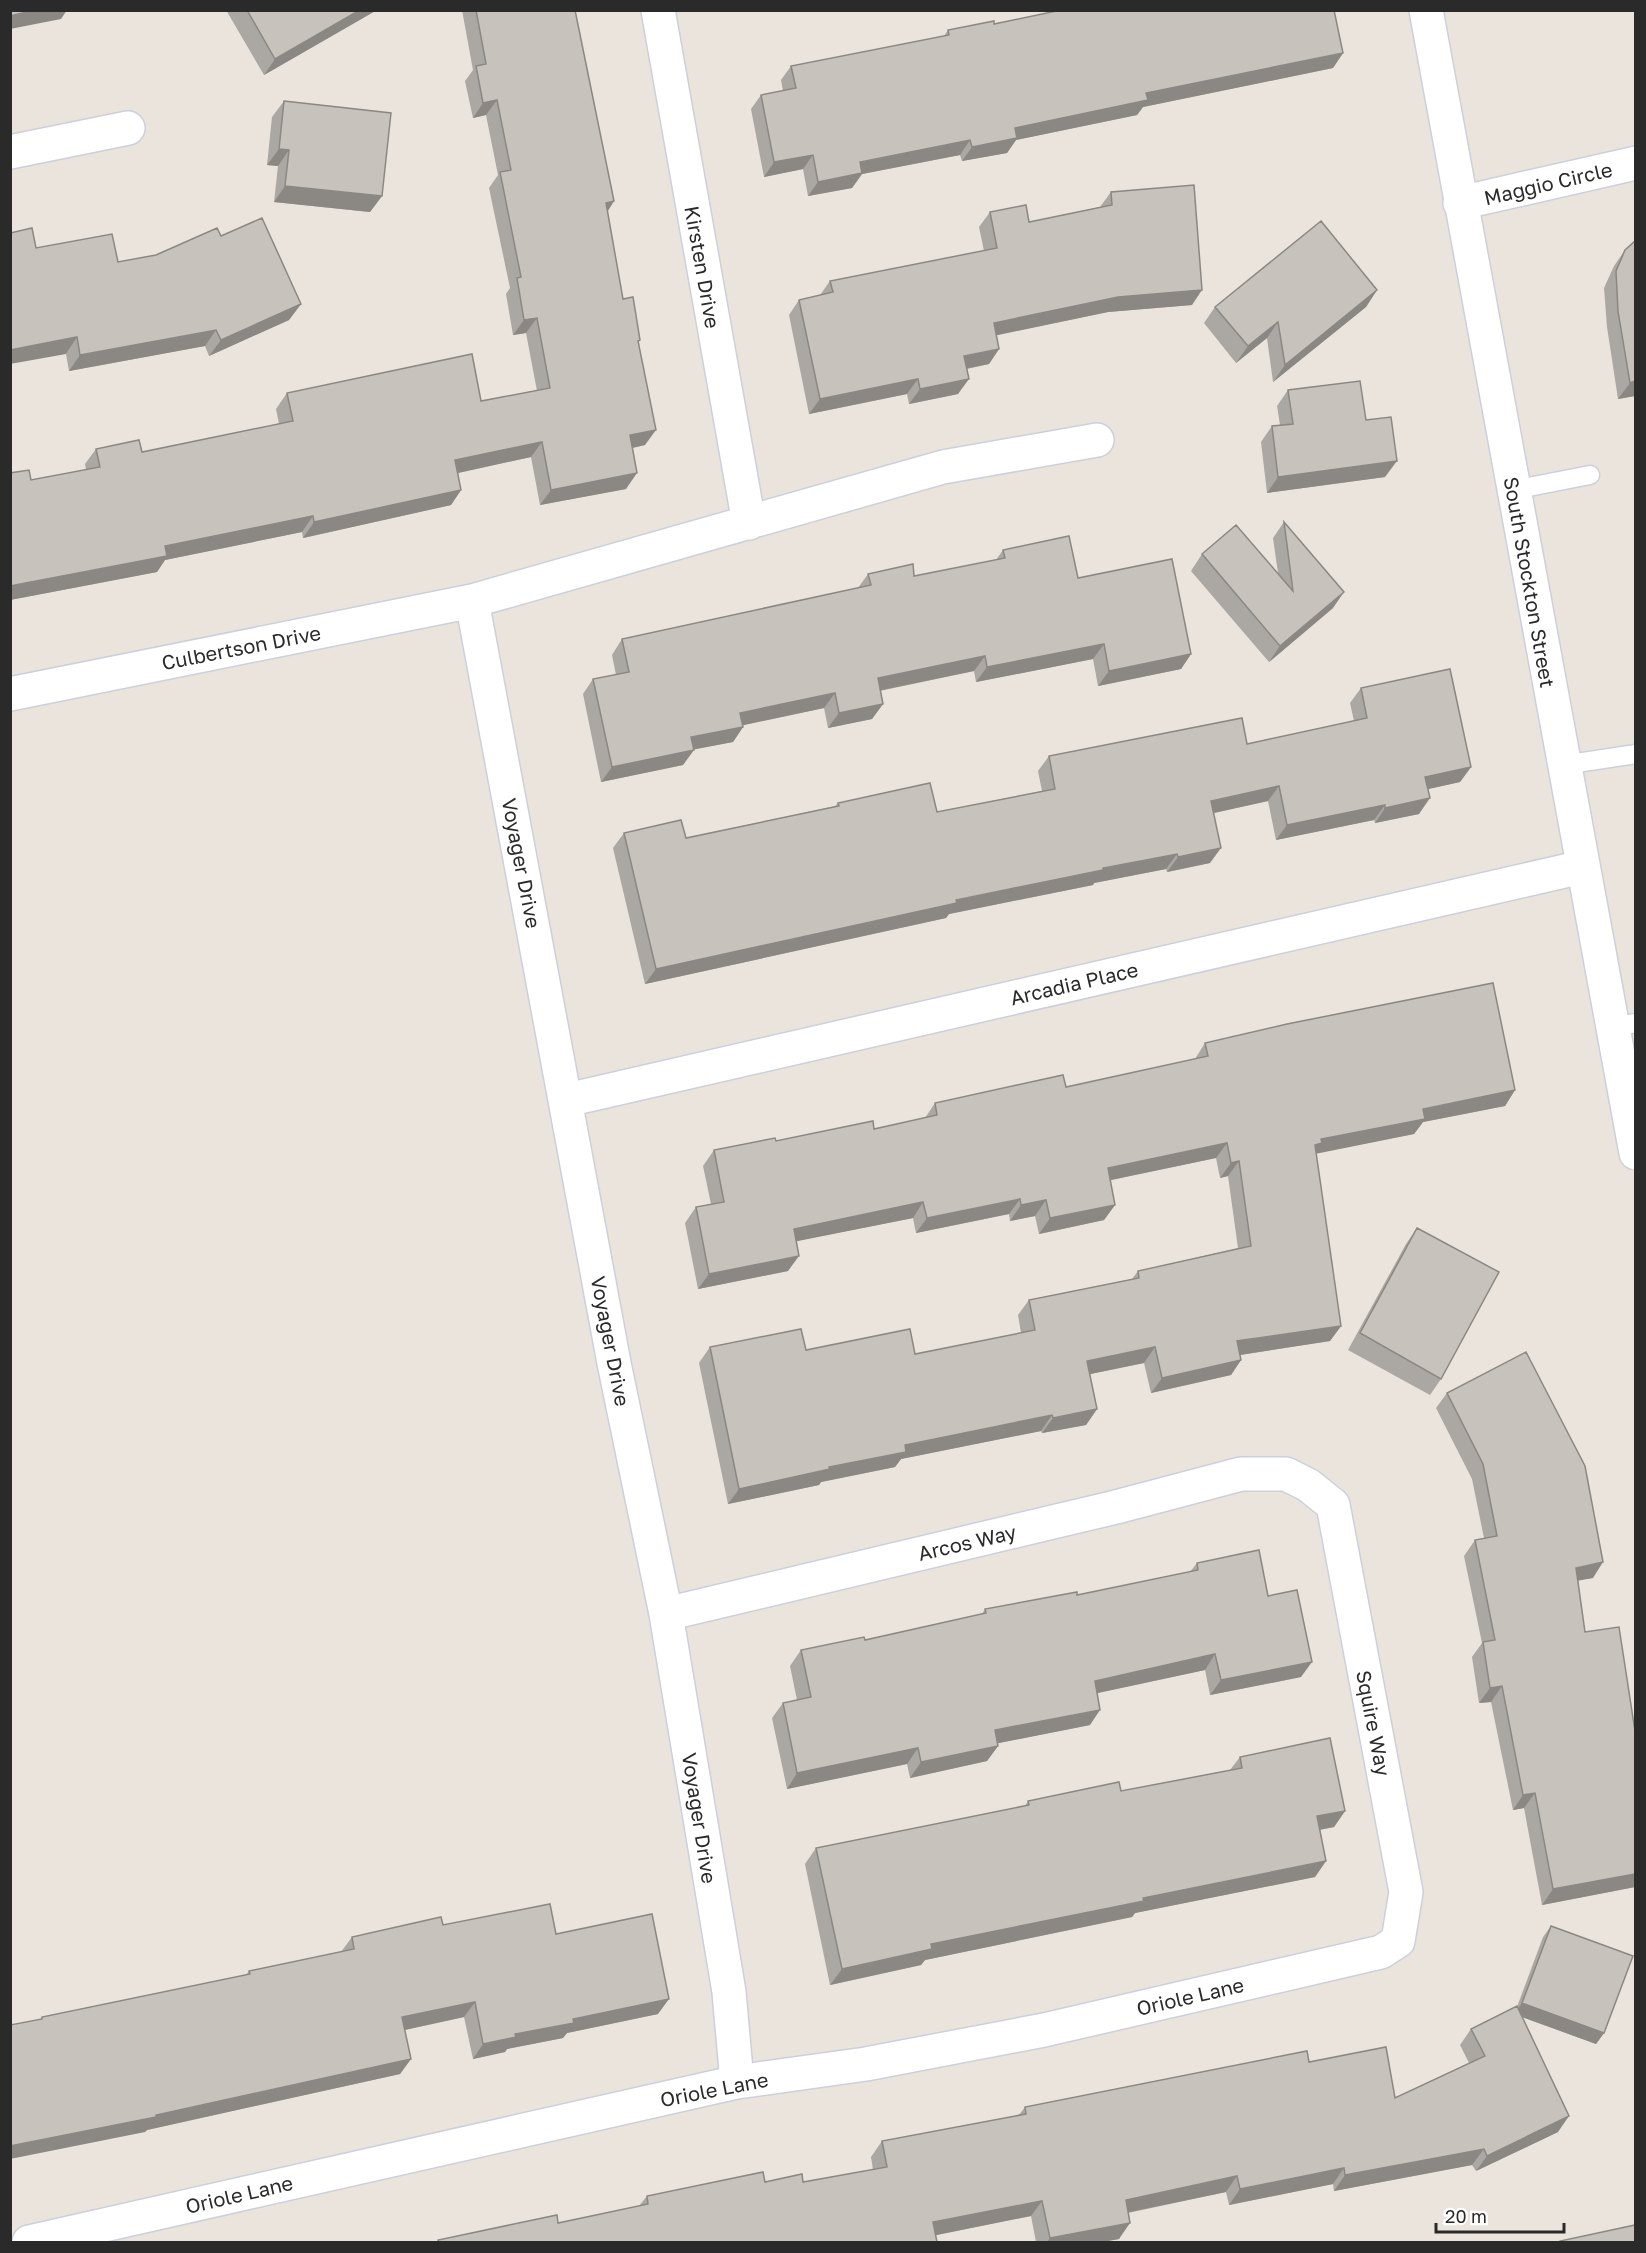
<svg xmlns="http://www.w3.org/2000/svg" width="1646" height="2253" font-family="'Golos Text',sans-serif">
	<rect width="100%" height="100%" fill="#ebe4dd"/>
	<g fill="none" stroke-linecap="round" stroke-linejoin="round">
		<defs>
			<path id="service" d="M 1513,490 L 1590,475
				M 1563,765 L 1636,754
				M 1612,1027 L 1636,1023"/>
			<path id="minor" d="M 658,10 L 749,523
				M 10,152 L 128,128
				M 1460,203 L 1636,163
				M 472,601 L 614,1363 L 666,1614 L 729,1992 L 737,2082
				M 10,694 L 472,601 L 943,467 L 1097,440
				M 567,1100 L 1582,867
				M 29,2242 L 737,2082 L 866,2064 L 1044,2030 L 1381,1952 L 1398,1941 L 1406,1892 L 1333,1505 L 1308,1485 L 1286,1474 L 1241,1474 L 1116,1507 L 666,1614"/>
			<path id="tertiary" d="M 1426,10 L 1636,1153"/>
		</defs>
		<!-- service casing -->
		<use href="#service" stroke="#ccd0db" stroke-width="21"/>
		<!-- minor casing -->
		<use href="#minor" stroke="#ccd0db" stroke-width="36"/>
		<!-- tertiary casing -->
		<use href="#tertiary" stroke="#ccd0db" stroke-width="36"/>
		<!-- service -->
		<use href="#service" stroke="#fff" stroke-width="18"/>
		<!-- minor -->
		<use href="#minor" stroke="#fff" stroke-width="33"/>
		<!-- tertiary -->
		<use href="#tertiary" stroke="#fff" stroke-width="33"/>
	</g>
	<!-- wall -->
	<path fill="#aba7a2" d="M 226,10 L 377,10 L 264,75 Z
		M 462,10 L 575,10 L 614,201 L 607,212 L 623,299 L 639,342 L 645,445 L 632,448 L 626,489 L 540,505 L 531,457 L 458,473 L 461,490 L 451,505 L 303,538 L 302,532 L 165,560 L 157,572 L 10,600 L 10,473 L 31,480 L 86,470 L 85,464 L 96,449 L 142,452 L 279,424 L 276,409 L 287,393 L 481,401 L 537,391 L 526,333 L 513,335 L 506,294 L 510,288 L 489,188 L 498,175 L 486,115 L 473,118 L 465,81 L 473,70 Z
		M 994,24 L 1343,53 L 1333,68 L 1143,107 L 1137,115 L 1016,140 L 1007,153 L 962,161 L 960,155 L 862,174 L 852,188 L 808,196 L 803,169 L 764,177 L 751,109 L 761,95 L 783,91 L 781,80 L 791,66 L 944,36 L 948,30 Z
		M 284,101 L 382,196 L 370,212 L 274,202 L 278,166 L 267,165 L 272,117 Z
		M 1111,192 L 1192,305 L 1108,312 L 996,335 L 999,349 L 989,364 L 967,369 L 958,394 L 909,404 L 907,394 L 809,414 L 789,315 L 799,300 L 820,295 L 830,281 L 984,251 L 979,227 L 990,212 L 1029,222 L 1100,207 Z
		M 221,236 L 301,304 L 289,320 L 209,356 L 205,346 L 69,371 L 66,354 L 118,262 L 156,255 Z
		M 1625,250 L 1635,396 L 1618,399 L 1607,327 L 1604,288 L 1614,266 Z
		M 1377,290 L 1366,307 L 1273,382 L 1267,338 L 1236,363 L 1204,323 L 1215,307 Z
		M 1288,390 L 1366,420 L 1385,477 L 1267,493 L 1261,442 L 1272,426 L 1280,425 L 1277,406 Z
		M 1284,522 L 1333,608 L 1269,662 L 1191,571 L 1202,554 L 1278,573 L 1273,538 Z
		M 1003,550 L 1078,578 L 1191,654 L 1181,669 L 1098,686 L 1093,659 L 976,682 L 974,671 L 880,691 L 883,704 L 872,719 L 828,728 L 824,708 L 743,725 L 743,727 L 733,742 L 694,749 L 683,765 L 601,782 L 583,694 L 593,679 L 616,675 L 612,655 L 622,639 L 858,588 L 868,574 L 914,576 L 996,560 Z
		M 1361,688 L 1471,767 L 1460,782 L 1428,789 L 1419,814 L 1375,823 L 1374,820 L 1276,840 L 1268,801 L 1214,813 L 1210,863 L 1167,872 L 1166,869 L 1094,883 L 1093,885 L 949,914 L 946,918 L 645,984 L 613,848 L 624,833 L 686,838 L 835,806 L 838,803 L 937,812 L 1042,791 L 1038,771 L 1049,756 L 1247,744 L 1354,721 L 1350,703 Z
		M 1205,1043 L 1515,1090 L 1505,1106 L 1423,1122 L 1414,1134 L 1316,1153 L 1341,1326 L 1330,1341 L 1240,1355 L 1241,1360 L 1231,1375 L 1151,1393 L 1144,1363 L 1090,1374 L 1097,1409 L 1086,1425 L 1042,1433 L 1041,1431 L 901,1459 L 895,1467 L 821,1482 L 819,1485 L 728,1504 L 699,1363 L 710,1347 L 915,1354 L 1021,1333 L 1018,1315 L 1029,1300 L 1132,1279 L 1138,1271 L 1238,1248 L 1228,1176 L 1220,1178 L 1216,1158 L 1110,1180 L 1115,1205 L 1104,1220 L 1039,1234 L 1035,1216 L 1010,1221 L 1009,1214 L 916,1233 L 913,1218 L 796,1241 L 788,1271 L 698,1289 L 685,1223 L 696,1207 L 711,1204 L 703,1166 L 714,1150 L 776,1141 L 874,1129 L 925,1118 L 935,1103 L 1066,1087 L 1195,1059 Z
		M 1417,1228 L 1441,1379 L 1430,1395 L 1348,1350 L 1406,1244 Z
		M 1447,1393 L 1593,1578 L 1578,1580 L 1585,1632 L 1635,1731 L 1635,1887 L 1542,1905 L 1524,1808 L 1513,1810 L 1491,1702 L 1479,1703 L 1472,1657 L 1482,1643 L 1464,1556 L 1475,1540 L 1484,1538 L 1472,1479 L 1436,1408 Z
		M 1197,1563 L 1268,1596 L 1301,1677 L 1210,1695 L 1205,1670 L 1097,1693 L 1090,1725 L 998,1743 L 998,1746 L 987,1761 L 910,1778 L 907,1764 L 787,1789 L 772,1718 L 783,1703 L 797,1700 L 790,1666 L 801,1650 L 865,1640 L 982,1614 L 985,1609 L 1077,1595 L 1190,1572 Z
		M 1240,1757 L 1345,1811 L 1334,1827 L 1320,1830 L 1326,1861 L 1315,1877 L 1135,1913 L 1132,1917 L 925,1960 L 921,1965 L 830,1985 L 805,1864 L 816,1848 L 1025,1806 L 1028,1801 L 1121,1791 L 1230,1770 Z
		M 443,1925 L 556,1934 L 658,2014 L 567,2033 L 563,2038 L 507,2049 L 505,2052 L 473,2059 L 464,2017 L 404,2030 L 411,2059 L 400,2074 L 147,2130 L 145,2132 L 40,2020 L 42,2017 L 246,1975 L 249,1971 L 341,1952 L 352,1937 Z
		M 1551,1926 L 1604,2033 L 1596,2044 L 1522,2017 L 1558,2132 L 1476,2171 L 1472,2165 L 1334,2191 L 1333,2184 L 1229,2205 L 1226,2192 L 1128,2213 L 1119,2239 L 1102,2242 L 1036,2242 L 1031,2216 L 936,2235 L 937,2242 L 437,2242 L 438,2240 L 558,2223 L 639,2206 L 647,2196 L 765,2182 L 803,2182 L 873,2170 L 871,2157 L 882,2141 L 1019,2115 L 1025,2107 L 1309,2062 L 1395,2098 L 1469,2063 L 1460,2045 L 1471,2029 L 1517,2007 L 1543,1937 Z"/>
	<!-- shaded-wall -->
	<path fill="#8b8884" d="M 35,10 L 67,10 L 61,19 L 10,29 L 10,16 Z
		M 360,10 L 377,10 L 264,75 L 275,59 Z
		M 1343,53 L 1333,68 L 1143,107 L 1137,115 L 1016,140 L 1007,153 L 962,161 L 972,147 L 1015,128 L 1146,93 Z
		M 497,100 L 486,115 L 473,118 L 483,103 Z
		M 970,140 L 960,155 L 862,174 L 852,188 L 808,196 L 818,182 L 860,162 Z
		M 279,149 L 289,150 L 278,166 L 267,165 Z
		M 813,155 L 803,169 L 764,177 L 774,162 Z
		M 285,186 L 382,196 L 370,212 L 274,202 Z
		M 614,201 L 604,217 L 606,203 Z
		M 1202,290 L 1192,305 L 1108,312 L 984,338 L 994,323 L 1118,297 Z
		M 1377,290 L 1366,307 L 1273,382 L 1285,365 Z
		M 301,304 L 289,320 L 209,356 L 221,340 Z
		M 537,318 L 526,333 L 513,335 L 524,320 Z
		M 1278,322 L 1267,338 L 1236,363 L 1248,346 Z
		M 216,330 L 205,346 L 69,371 L 80,355 Z
		M 77,337 L 66,354 L 10,364 L 10,350 Z
		M 999,349 L 989,364 L 954,371 L 964,356 Z
		M 918,379 L 907,394 L 809,414 L 820,399 Z
		M 969,379 L 958,394 L 909,404 L 920,389 Z
		M 1635,381 L 1635,396 L 1618,399 L 1630,383 Z
		M 656,430 L 645,445 L 619,451 L 630,435 Z
		M 542,442 L 531,457 L 444,476 L 455,460 Z
		M 1397,461 L 1385,477 L 1267,493 L 1278,477 Z
		M 637,473 L 626,489 L 540,505 L 551,490 Z
		M 461,490 L 451,505 L 303,538 L 314,522 Z
		M 313,516 L 302,532 L 165,560 L 157,572 L 10,600 L 10,586 L 165,546 Z
		M 1344,592 L 1333,608 L 1269,662 L 1280,646 Z
		M 1104,644 L 1093,659 L 976,682 L 987,667 Z
		M 1191,654 L 1181,669 L 1098,686 L 1109,671 Z
		M 985,656 L 974,671 L 867,693 L 878,678 Z
		M 835,693 L 824,708 L 730,728 L 740,713 Z
		M 883,704 L 872,719 L 828,728 L 839,713 Z
		M 743,727 L 733,742 L 681,752 L 691,737 Z
		M 694,750 L 683,765 L 601,782 L 612,767 Z
		M 1471,767 L 1460,782 L 1415,792 L 1425,777 Z
		M 1279,786 L 1268,801 L 1200,816 L 1211,801 Z
		M 1430,798 L 1419,814 L 1375,823 L 1385,808 Z
		M 1385,805 L 1374,820 L 1276,840 L 1287,825 Z
		M 1221,848 L 1210,863 L 1167,872 L 1178,857 Z
		M 1177,854 L 1166,869 L 1094,883 L 1093,885 L 949,914 L 946,918 L 645,984 L 656,969 L 956,900 L 1103,868 Z
		M 1515,1090 L 1505,1106 L 1423,1122 L 1414,1134 L 1315,1154 L 1315,1145 L 1321,1139 L 1423,1109 Z
		M 1227,1143 L 1216,1158 L 1097,1183 L 1108,1168 Z
		M 1239,1161 L 1228,1176 L 1220,1178 L 1231,1163 Z
		M 1020,1199 L 1009,1214 L 916,1233 L 927,1218 Z
		M 1046,1200 L 1035,1216 L 1010,1221 L 1021,1205 Z
		M 923,1202 L 913,1218 L 783,1244 L 794,1229 Z
		M 1115,1205 L 1104,1220 L 1039,1234 L 1050,1218 Z
		M 799,1256 L 788,1271 L 698,1289 L 709,1274 Z
		M 1341,1326 L 1330,1341 L 1227,1357 L 1237,1341 Z
		M 1155,1347 L 1144,1363 L 1076,1377 L 1087,1361 Z
		M 1241,1360 L 1231,1375 L 1151,1393 L 1162,1378 Z
		M 1097,1409 L 1086,1425 L 1042,1433 L 1053,1418 Z
		M 1052,1415 L 1041,1431 L 901,1459 L 895,1467 L 821,1482 L 819,1485 L 728,1504 L 739,1489 L 829,1467 L 905,1445 Z
		M 1603,1562 L 1593,1578 L 1565,1583 L 1576,1568 Z
		M 1215,1654 L 1205,1670 L 1084,1696 L 1095,1681 Z
		M 1312,1662 L 1301,1677 L 1210,1695 L 1221,1680 Z
		M 1502,1686 L 1491,1702 L 1479,1703 L 1490,1688 Z
		M 1100,1710 L 1090,1725 L 984,1746 L 995,1730 Z
		M 998,1746 L 987,1761 L 910,1778 L 921,1762 Z
		M 918,1748 L 907,1764 L 787,1789 L 797,1773 Z
		M 1535,1793 L 1524,1808 L 1513,1810 L 1523,1795 Z
		M 1345,1811 L 1334,1827 L 1306,1832 L 1317,1816 Z
		M 1326,1861 L 1315,1877 L 1135,1913 L 1132,1917 L 925,1960 L 921,1965 L 830,1985 L 842,1969 L 931,1944 L 1143,1898 Z
		M 1635,1874 L 1635,1887 L 1542,1905 L 1553,1889 Z
		M 669,1999 L 658,2014 L 567,2033 L 563,2038 L 507,2049 L 505,2052 L 473,2059 L 483,2044 L 515,2034 L 573,2019 Z
		M 475,2002 L 464,2017 L 391,2033 L 402,2017 Z
		M 1522,2003 L 1604,2033 L 1596,2044 L 1514,2014 Z
		M 411,2059 L 400,2074 L 147,2130 L 145,2132 L 10,2159 L 10,2146 Z
		M 1569,2116 L 1558,2132 L 1476,2171 L 1487,2156 Z
		M 1484,2149 L 1472,2165 L 1334,2191 L 1345,2175 Z
		M 1344,2168 L 1333,2184 L 1229,2205 L 1240,2189 Z
		M 1237,2176 L 1226,2192 L 1115,2215 L 1126,2200 Z
		M 1042,2201 L 1031,2216 L 922,2238 L 933,2222 Z
		M 1130,2223 L 1119,2239 L 1102,2242 L 1047,2242 L 1050,2238 Z"/>
	<!-- building -->
	<path fill="#c7c2bc" stroke="#8b8884" stroke-width="1.5" d="M 10,10 L 35,10 L 10,16 Z
		M 247,10 L 360,10 L 275,59 Z
		M 476,10 L 575,10 L 614,201 L 606,203 L 623,299 L 633,297 L 640,340 L 638,341 L 656,430 L 630,435 L 637,473 L 551,490 L 542,442 L 455,460 L 461,490 L 314,522 L 313,516 L 165,546 L 167,556 L 10,586 L 10,473 L 29,470 L 31,480 L 100,467 L 96,449 L 139,440 L 142,452 L 293,421 L 287,393 L 472,354 L 481,401 L 550,388 L 537,318 L 524,320 L 517,278 L 521,277 L 500,172 L 511,170 L 497,100 L 483,103 L 476,66 L 486,64 Z
		M 1061,10 L 1334,10 L 1343,53 L 1146,93 L 1148,100 L 1015,128 L 1017,138 L 972,147 L 970,140 L 860,162 L 862,173 L 818,182 L 813,155 L 774,162 L 761,95 L 796,88 L 791,66 L 949,35 L 948,30 L 994,21 L 994,24 Z
		M 284,101 L 391,113 L 382,196 L 285,186 L 289,150 L 279,149 Z
		M 1194,185 L 1202,290 L 1118,297 L 994,323 L 999,349 L 964,356 L 969,379 L 920,389 L 918,379 L 820,399 L 799,300 L 833,292 L 830,281 L 997,248 L 990,212 L 1026,205 L 1029,222 L 1112,205 L 1111,192 Z
		M 262,218 L 301,304 L 221,340 L 216,330 L 80,355 L 77,337 L 10,350 L 10,233 L 32,228 L 36,248 L 112,234 L 118,262 L 156,255 L 217,228 L 221,236 Z
		M 1321,221 L 1377,290 L 1285,365 L 1278,322 L 1248,346 L 1215,307 Z
		M 1635,241 L 1635,381 L 1630,383 L 1618,311 L 1616,271 L 1625,250 Z
		M 1360,381 L 1366,420 L 1391,417 L 1397,461 L 1278,477 L 1272,426 L 1293,424 L 1288,390 Z
		M 1284,522 L 1344,592 L 1280,646 L 1202,554 L 1236,525 L 1293,591 Z
		M 1069,536 L 1078,578 L 1172,559 L 1191,654 L 1109,671 L 1104,644 L 987,667 L 985,656 L 878,678 L 883,704 L 839,713 L 835,693 L 740,713 L 743,727 L 691,737 L 694,750 L 612,767 L 593,679 L 629,672 L 622,639 L 871,585 L 868,574 L 913,564 L 914,576 L 1005,558 L 1003,550 Z
		M 1450,669 L 1471,767 L 1425,777 L 1430,798 L 1385,808 L 1385,805 L 1287,825 L 1279,786 L 1211,801 L 1221,848 L 1178,857 L 1177,854 L 1103,868 L 1103,870 L 956,900 L 957,903 L 656,969 L 624,833 L 681,820 L 686,838 L 839,806 L 838,803 L 930,783 L 937,812 L 1055,789 L 1049,756 L 1242,718 L 1247,744 L 1367,718 L 1361,688 Z
		M 1493,983 L 1515,1090 L 1423,1109 L 1425,1119 L 1321,1139 L 1322,1143 L 1315,1145 L 1341,1326 L 1237,1341 L 1241,1360 L 1162,1378 L 1155,1347 L 1087,1361 L 1097,1409 L 1053,1418 L 1052,1415 L 905,1445 L 906,1452 L 829,1467 L 830,1469 L 739,1489 L 710,1347 L 801,1329 L 806,1350 L 910,1329 L 915,1354 L 1035,1330 L 1029,1300 L 1139,1278 L 1138,1271 L 1251,1246 L 1239,1161 L 1231,1163 L 1227,1143 L 1108,1168 L 1115,1205 L 1050,1218 L 1046,1200 L 1021,1205 L 1020,1199 L 927,1218 L 923,1202 L 794,1229 L 799,1256 L 709,1274 L 696,1207 L 724,1202 L 714,1150 L 775,1138 L 776,1141 L 873,1121 L 874,1129 L 937,1115 L 935,1103 L 1063,1075 L 1066,1087 L 1208,1056 L 1205,1043 L 1287,1024 Z
		M 1417,1228 L 1499,1272 L 1441,1379 L 1360,1333 Z
		M 1526,1352 L 1585,1466 L 1603,1562 L 1576,1568 L 1585,1632 L 1619,1627 L 1635,1731 L 1635,1874 L 1553,1889 L 1535,1793 L 1523,1795 L 1502,1686 L 1490,1688 L 1483,1642 L 1495,1640 L 1475,1540 L 1497,1536 L 1483,1464 L 1447,1393 Z
		M 1259,1550 L 1268,1596 L 1297,1590 L 1312,1662 L 1221,1680 L 1215,1654 L 1095,1681 L 1100,1710 L 995,1730 L 998,1746 L 921,1762 L 918,1748 L 797,1773 L 783,1703 L 811,1697 L 801,1650 L 864,1637 L 865,1640 L 986,1613 L 985,1609 L 1077,1592 L 1077,1595 L 1198,1570 L 1197,1563 Z
		M 1330,1738 L 1345,1811 L 1317,1816 L 1326,1861 L 1143,1898 L 1144,1901 L 931,1944 L 932,1949 L 842,1969 L 816,1848 L 1029,1805 L 1028,1801 L 1119,1782 L 1121,1791 L 1242,1768 L 1240,1757 Z
		M 550,1904 L 556,1934 L 652,1914 L 669,1999 L 573,2019 L 574,2023 L 515,2034 L 516,2037 L 483,2044 L 475,2002 L 402,2017 L 411,2059 L 156,2115 L 156,2117 L 10,2146 L 10,2025 L 42,2019 L 42,2017 L 250,1974 L 249,1971 L 354,1949 L 352,1937 L 441,1917 L 443,1925 Z
		M 1551,1926 L 1633,1956 L 1604,2033 L 1522,2003 Z
		M 1517,2006 L 1569,2116 L 1487,2156 L 1484,2149 L 1345,2175 L 1344,2168 L 1240,2189 L 1237,2176 L 1126,2200 L 1130,2223 L 1050,2238 L 1042,2201 L 933,2222 L 937,2242 L 438,2242 L 438,2240 L 557,2215 L 558,2223 L 648,2204 L 647,2196 L 763,2172 L 765,2182 L 802,2174 L 803,2182 L 887,2167 L 882,2141 L 1026,2114 L 1025,2107 L 1307,2051 L 1309,2062 L 1386,2047 L 1395,2098 L 1485,2056 L 1471,2029 Z
		M 1635,2225 L 1635,2242 L 1560,2242 L 1560,2241 Z"/>
	<g text-anchor="middle" dominant-baseline="central" stroke-width="6" stroke-linejoin="round" paint-order="stroke">
		<!-- street labels -->
		<g font-size="20" fill="#2a2a2a" stroke="#fff">
			<text transform="translate(1548 183) rotate(-13)">Maggio Circle</text>
			<text transform="translate(703 267) rotate(80)">Kirsten Drive</text>
			<text transform="translate(1530 582) rotate(80)">South Stockton Street</text>
			<text transform="translate(241 647) rotate(-11)">Culbertson Drive</text>
			<text transform="translate(522 863) rotate(79)">Voyager Drive</text>
			<text transform="translate(1074 983) rotate(-13)">Arcadia Place</text>
			<text transform="translate(611 1341) rotate(79)">Voyager Drive</text>
			<text transform="translate(967 1542) rotate(-13)">Arcos Way</text>
			<text transform="translate(1374 1723) rotate(79)">Squire Way</text>
			<text transform="translate(700 1818) rotate(81)">Voyager Drive</text>
			<text transform="translate(1190 1996) rotate(-13)">Oriole Lane</text>
			<text transform="translate(714 2089) rotate(-11)">Oriole Lane</text>
			<text transform="translate(239 2194) rotate(-13)">Oriole Lane</text>
		</g>
	</g>
	<!-- border -->
	<rect width="1646" height="2253" fill="none" stroke="#2a2a2a" stroke-width="24"/>
	<!-- scale -->
	<path d="M1436 2223v9h128v-9" fill="none" stroke="#2a2a2a" stroke-width="3"/>
	<text x="1445" y="2223" font-size="18" fill="#2a2a2a" stroke="#ffffff" stroke-width="4.5" paint-order="stroke">20 m</text>
</svg>
